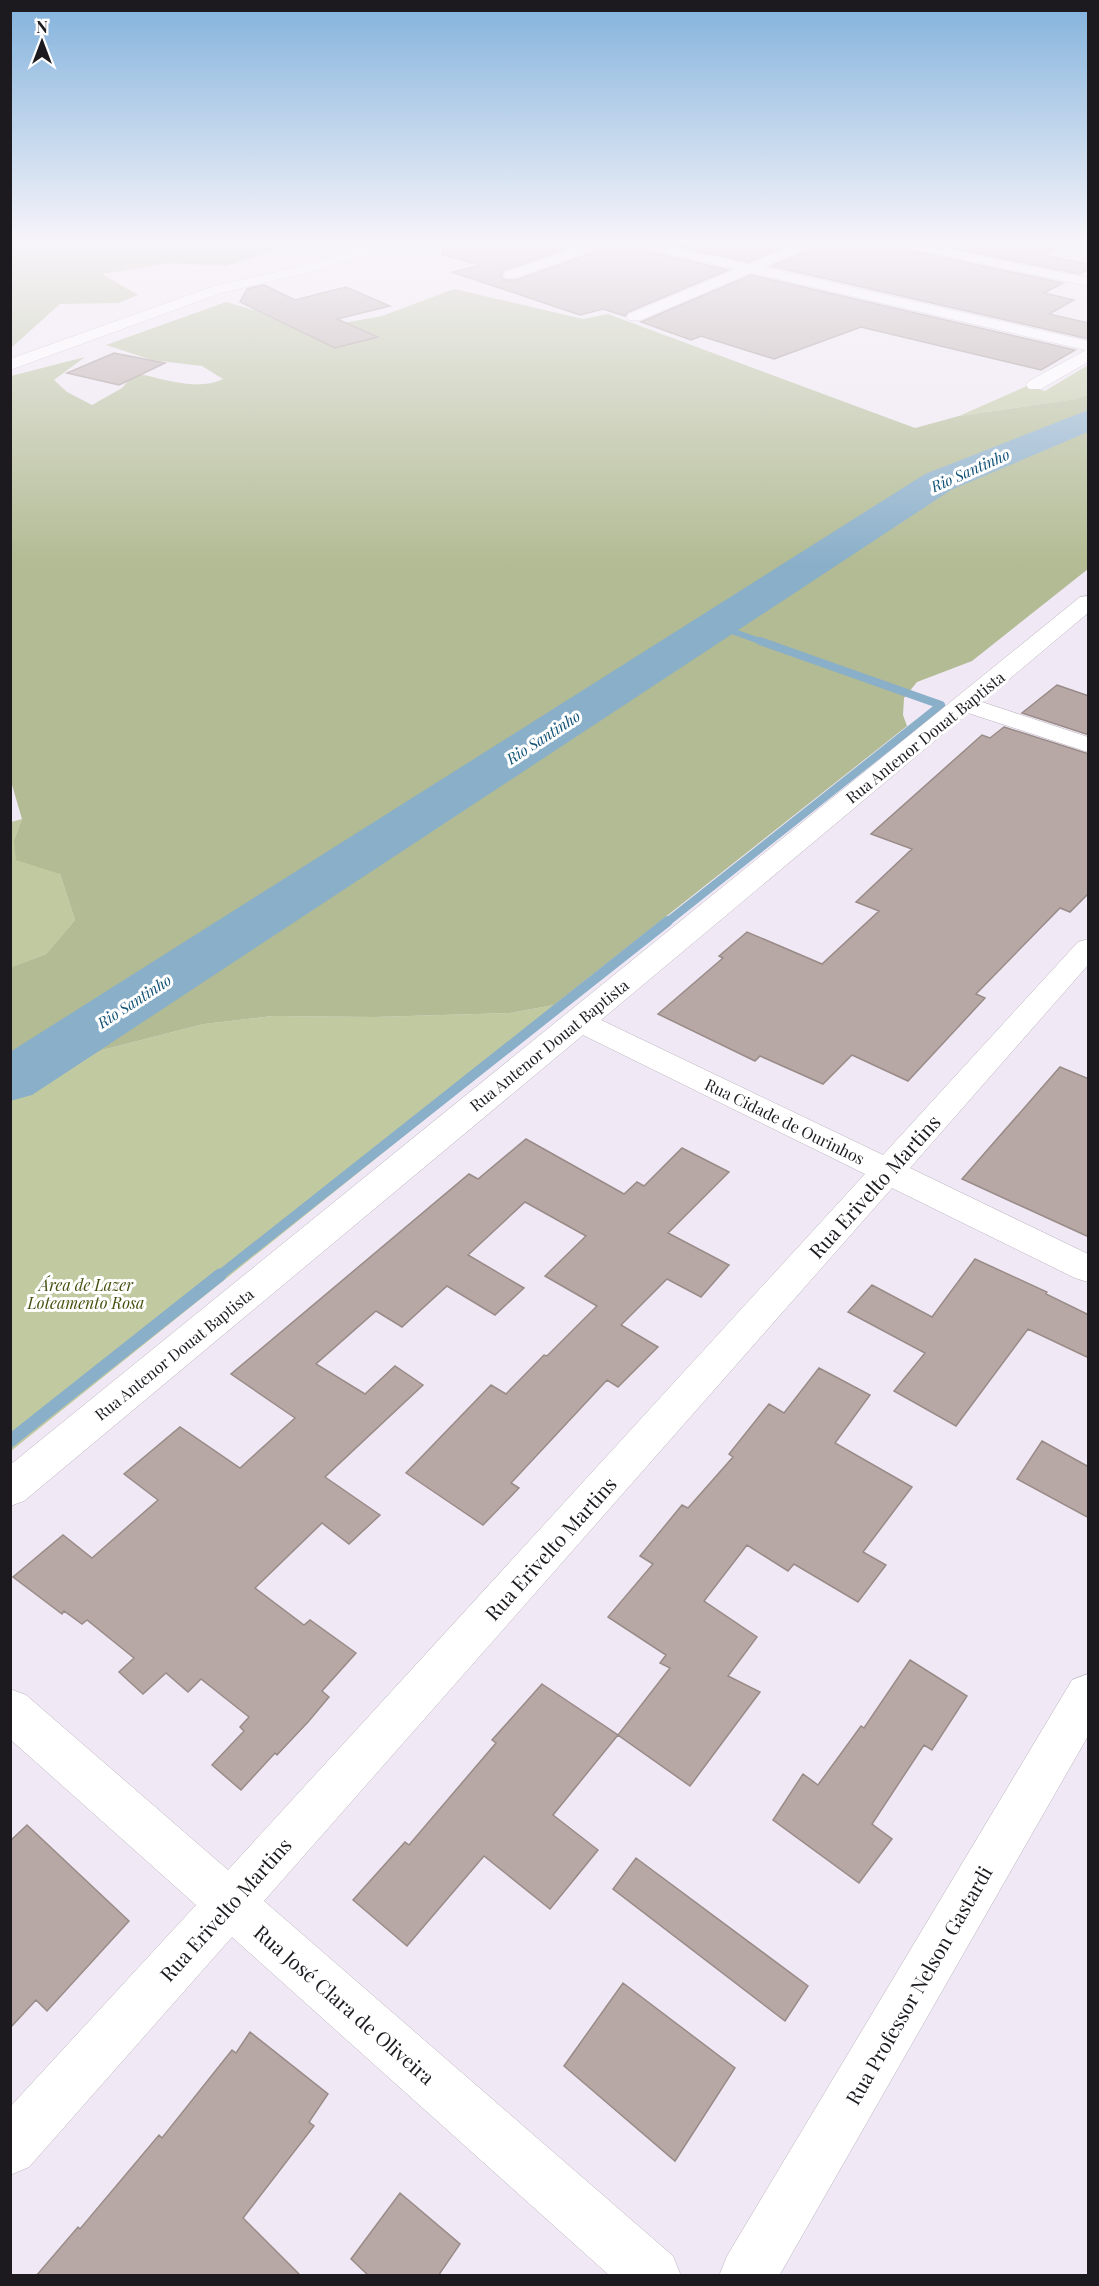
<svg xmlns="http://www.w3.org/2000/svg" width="1099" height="2286" font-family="'Playfair Display',serif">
	<rect width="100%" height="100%" fill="#f0e8f4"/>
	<!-- green -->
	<path fill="#c0c9a0" d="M 1088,365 L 1088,395 L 1077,399 L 959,416 L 1027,386 L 1045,391 Z
		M 22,819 L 14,840 L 60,874 L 75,920 L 46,954 L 11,968 L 11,822 Z
		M 554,1005 L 556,1014 L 11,1451 L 11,1084 L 57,1077 L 102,1050 L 204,1024 L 273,1016 L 374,1017 L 510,1013 Z"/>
	<!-- forest -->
	<path fill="#b2bb93" d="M 11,245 L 286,245 L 288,246 L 226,266 L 168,263 L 102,274 L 138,295 L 119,303 L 60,304 L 11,348 Z
		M 454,289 L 583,319 L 608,314 L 915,428 L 959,416 L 1076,399 L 1088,395 L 1088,569 L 972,661 L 917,682 L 904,698 L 903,715 L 907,726 L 554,1005 L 510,1013 L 374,1017 L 273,1016 L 204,1024 L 102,1050 L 57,1077 L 11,1084 L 10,968 L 46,954 L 75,920 L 60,874 L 16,860 L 14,840 L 22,819 L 10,778 L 11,376 L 85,357 L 54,380 L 67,392 L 92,405 L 122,388 L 135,373 C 162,378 196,392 223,379 L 202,366 L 152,360 L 106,345 L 226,302 L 316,328 L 382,316 Z"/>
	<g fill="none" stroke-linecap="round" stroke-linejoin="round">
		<!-- stream-far3 -->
		<path stroke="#8aafc9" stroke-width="6" d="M 715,625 L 765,643"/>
		<!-- stream-far2 -->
		<path stroke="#8aafc9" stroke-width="8" d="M 666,923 L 941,705 L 760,641"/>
		<!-- stream-far1 -->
		<path stroke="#8aafc9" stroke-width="10" d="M 219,1276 L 668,921"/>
		<!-- stream -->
		<path stroke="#8aafc9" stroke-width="13" d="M 10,1441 L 220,1275"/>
		<!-- river -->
		<path fill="#8aafc9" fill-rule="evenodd" d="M 1088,410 L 1088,432 L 951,490 L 32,1095 L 10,1101 L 10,1052 L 925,474 Z"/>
	</g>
	<!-- building -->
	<path fill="#b7a8a5" stroke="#998b88" stroke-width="1.5" d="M 443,245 L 577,245 L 504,270 L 501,276 L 505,280 L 516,280 L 601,250 L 604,245 L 639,245 L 642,250 L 728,270 L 628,312 L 625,316 L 603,309 L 580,315 L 452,272 L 481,265 L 442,255 Z
		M 673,245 L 788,245 L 748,262 Z
		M 813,245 L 903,245 L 912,251 L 1063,283 L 1044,293 L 1074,300 L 1049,314 L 1089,323 L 1089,339 L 771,266 L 810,250 Z
		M 939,245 L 1063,245 L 1042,255 L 1089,264 L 1089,269 L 1079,274 Z
		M 751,275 L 1075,350 L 1041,370 L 861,327 L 774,359 L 701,336 L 691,340 L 641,322 Z
		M 264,285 L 295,300 L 346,287 L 390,306 L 337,319 L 378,337 L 335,348 L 240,302 L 247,289 Z
		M 114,353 L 165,363 L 119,385 L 67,373 Z
		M 1057,685 L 1089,696 L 1089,735 L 1022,713 Z
		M 1004,727 L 1089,754 L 1089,893 L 1070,912 L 1060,908 L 976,994 L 985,998 L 908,1081 L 852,1055 L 823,1084 L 760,1056 L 755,1061 L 658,1014 L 723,958 L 719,956 L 747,932 L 822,964 L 879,911 L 856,902 L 912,849 L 871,834 L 982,735 L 990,738 Z
		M 1060,1067 L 1089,1079 L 1089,1237 L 962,1179 Z
		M 526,1139 L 624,1194 L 637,1182 L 644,1186 L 682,1148 L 729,1172 L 668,1233 L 729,1265 L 701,1297 L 667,1279 L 621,1325 L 658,1347 L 618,1387 L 607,1380 L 511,1483 L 519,1488 L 483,1525 L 406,1473 L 491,1385 L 506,1394 L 544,1355 L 547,1356 L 597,1306 L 545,1276 L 586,1236 L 525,1202 L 468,1255 L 524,1288 L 495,1315 L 447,1286 L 402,1327 L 376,1311 L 316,1364 L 365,1394 L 395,1366 L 423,1385 L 325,1477 L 380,1515 L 349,1544 L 322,1523 L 255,1588 L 304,1625 L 310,1620 L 356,1653 L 322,1691 L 329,1697 L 308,1722 L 277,1755 L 275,1753 L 241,1790 L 212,1765 L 244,1731 L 240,1727 L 249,1717 L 201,1679 L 188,1692 L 166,1673 L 143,1694 L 119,1672 L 134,1658 L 87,1620 L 82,1624 L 64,1611 L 62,1614 L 13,1577 L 63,1535 L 92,1558 L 158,1500 L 124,1474 L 180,1427 L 240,1468 L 295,1418 L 231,1374 L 469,1174 L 478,1179 Z
		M 975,1259 L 1047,1292 L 1046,1294 L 1089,1315 L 1089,1358 L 1028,1329 L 956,1426 L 894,1391 L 925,1353 L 848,1312 L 872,1285 L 932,1317 Z
		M 819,1368 L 870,1395 L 835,1443 L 912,1487 L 863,1552 L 886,1565 L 858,1602 L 794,1564 L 788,1571 L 747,1545 L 704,1601 L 757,1637 L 728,1676 L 760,1692 L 690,1786 L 618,1735 L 670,1668 L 660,1663 L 666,1655 L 608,1617 L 653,1564 L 640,1556 L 682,1505 L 688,1508 L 733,1457 L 729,1454 L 769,1404 L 784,1413 Z
		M 1042,1441 L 1089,1467 L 1089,1518 L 1017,1479 Z
		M 910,1660 L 967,1696 L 932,1750 L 924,1745 L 872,1824 L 892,1839 L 859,1883 L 773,1820 L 803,1774 L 818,1785 L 861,1726 L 864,1728 Z
		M 542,1684 L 618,1735 L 553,1815 L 598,1850 L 550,1909 L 484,1856 L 407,1946 L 353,1900 L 405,1842 L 409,1845 L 496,1743 L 492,1740 Z
		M 27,1825 L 129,1921 L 47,2011 L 36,2000 L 10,2028 L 10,1841 Z
		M 636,1858 L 808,1986 L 785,2021 L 613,1889 Z
		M 623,1983 L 735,2068 L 675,2161 L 564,2066 Z
		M 250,2032 L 328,2094 L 309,2122 L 314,2126 L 243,2218 L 301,2276 L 36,2276 L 78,2227 L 80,2229 L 159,2135 L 162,2138 L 232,2050 L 236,2053 Z
		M 400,2193 L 460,2244 L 438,2276 L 369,2276 L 351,2259 Z"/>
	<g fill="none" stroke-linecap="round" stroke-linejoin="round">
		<defs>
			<path id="street" d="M 583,245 L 602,245 L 600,248 L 515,278 L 505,278 L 503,275 L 505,272 Z
				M 641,245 L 665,245 L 748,264 L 793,245 L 811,245 L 809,248 L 764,267 L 1088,341 L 1088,362 L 1041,389 L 1029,389 L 1026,385 L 1029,381 L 1086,350 L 751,273 L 641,320 L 629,320 L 627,317 L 629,314 L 735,269 L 643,248 Z
				M 1088,596 L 1088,613 L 982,702 L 1088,737 L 1088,752 L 968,713 L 601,1020 L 883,1155 L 1078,942 L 1088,939 L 1088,965 L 910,1168 L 1088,1254 L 1088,1282 L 1075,1278 L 892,1188 L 264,1901 L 673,2256 L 681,2276 L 610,2276 L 232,1937 L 29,2167 L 10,2175 L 10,2107 L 196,1905 L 10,1739 L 10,1689 L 26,1695 L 228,1870 L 865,1174 L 583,1035 L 24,1501 L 10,1506 L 10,1465 L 1080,597 Z
				M 1088,1674 L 1088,1736 L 779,2276 L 719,2276 L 727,2256 L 1072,1680 Z"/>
			<path id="secondary" d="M 368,245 L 388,245 L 386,248 L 315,271 L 221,293 L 10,370 L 10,359 L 211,287 L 306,265 Z
				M 905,245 L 930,245 L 1088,278 L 1088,286 L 912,249 Z"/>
		</defs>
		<!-- street casing -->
		<use href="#street" stroke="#bbb3be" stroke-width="1"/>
		<!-- secondary casing -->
		<use href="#secondary" stroke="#bbb3be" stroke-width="1"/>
		<!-- street -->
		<use href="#street" fill="#fff" fill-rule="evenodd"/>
		<!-- secondary -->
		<use href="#secondary" fill="#fff" fill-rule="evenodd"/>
	</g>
	<!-- sky -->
	<linearGradient id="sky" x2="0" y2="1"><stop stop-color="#82b2dc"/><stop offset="0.43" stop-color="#f8f5fa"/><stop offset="1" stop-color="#f8f5fa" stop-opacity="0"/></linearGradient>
	<rect width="1099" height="565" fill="url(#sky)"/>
	<g text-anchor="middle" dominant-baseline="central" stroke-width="6" stroke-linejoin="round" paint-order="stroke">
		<!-- far-water labels -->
		<g font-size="15" font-style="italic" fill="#0e5074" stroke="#fff">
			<text transform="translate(970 470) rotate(-24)">Rio Santinho</text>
			<text transform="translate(543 737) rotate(-33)">Rio Santinho</text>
			<text transform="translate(134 1001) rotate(-33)">Rio Santinho</text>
		</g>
		<!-- street labels -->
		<g font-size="16" fill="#1d1a1f" stroke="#fff">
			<text transform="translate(925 737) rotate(-39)">Rua Antenor Douat Baptista</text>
			<text transform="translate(549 1045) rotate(-39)">Rua Antenor Douat Baptista</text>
			<text transform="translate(785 1121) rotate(26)">Rua Cidade de Ourinhos</text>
			<text transform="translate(174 1354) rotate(-39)">Rua Antenor Douat Baptista</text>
		</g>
		<!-- park labels -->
		<g font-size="16" font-style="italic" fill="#464f0e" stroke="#fff">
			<text x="86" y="1284">Área de Lazer<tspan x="86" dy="18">Loteamento Rosa</tspan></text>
		</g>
		<!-- near-street labels -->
		<g font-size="20" fill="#1d1a1f" stroke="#fff">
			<text transform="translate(874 1186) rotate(-48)">Rua Erivelto Martins</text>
			<text transform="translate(550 1548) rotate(-48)">Rua Erivelto Martins</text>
			<text transform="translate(225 1909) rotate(-48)">Rua Erivelto Martins</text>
			<text transform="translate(918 1985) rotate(-60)">Rua Professor Nelson Gastardi</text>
			<text transform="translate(345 2004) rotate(41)">Rua José Clara de Oliveira</text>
		</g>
	</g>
	<!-- border -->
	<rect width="1099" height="2286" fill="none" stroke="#1d1a1f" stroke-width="24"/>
	<!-- north arrow -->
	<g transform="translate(42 42)" stroke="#ffffff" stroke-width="4.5" paint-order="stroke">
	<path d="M0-4.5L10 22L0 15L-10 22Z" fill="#1d1a1f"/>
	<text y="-9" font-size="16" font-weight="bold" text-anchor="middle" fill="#1d1a1f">N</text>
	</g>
</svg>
